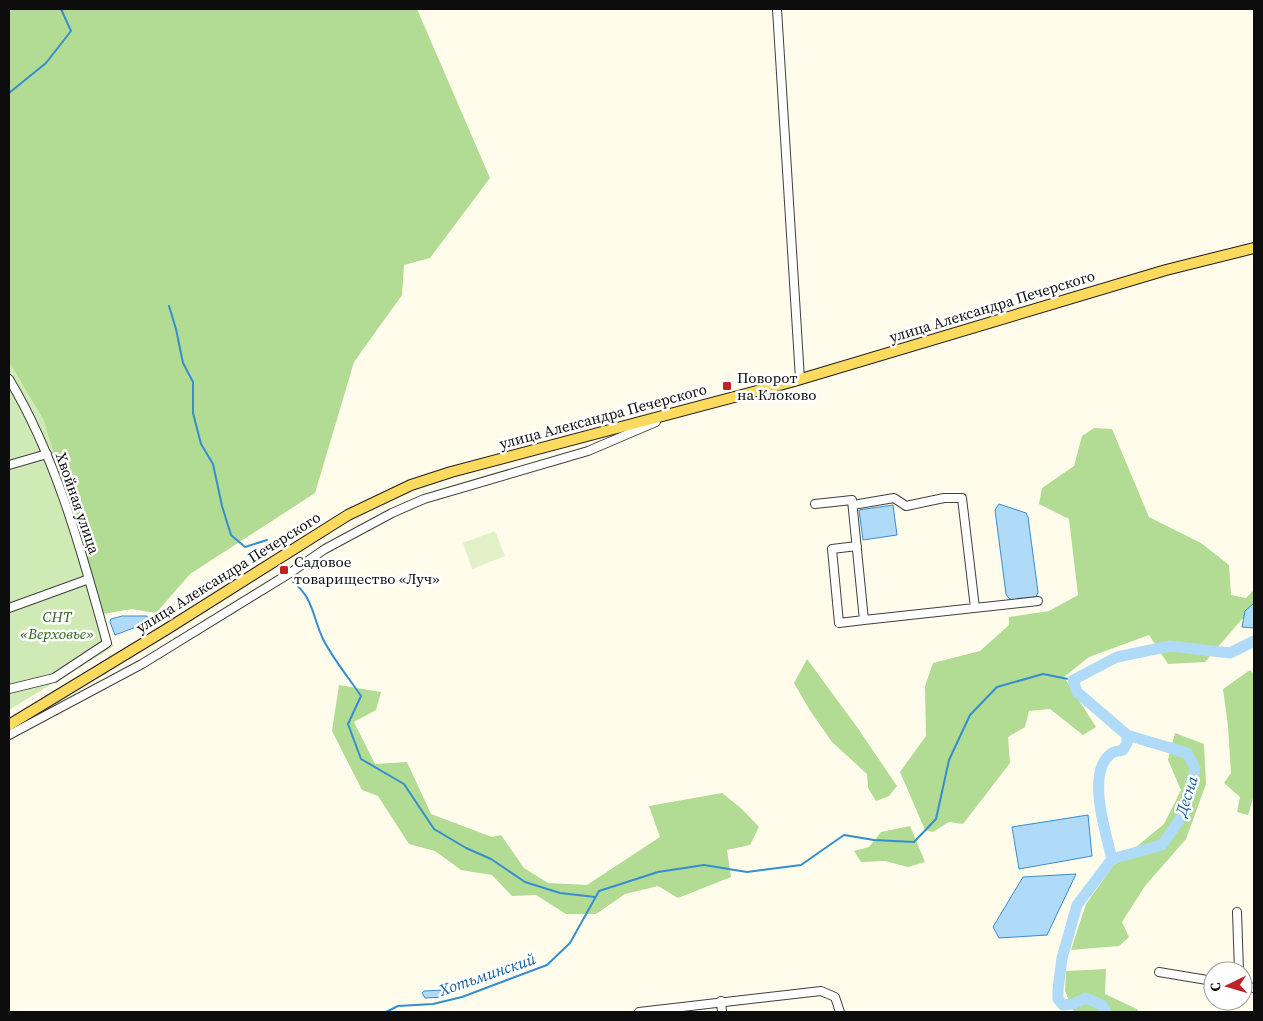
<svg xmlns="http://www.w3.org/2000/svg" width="1263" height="1021" font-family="'Source Serif 4',serif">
	<rect width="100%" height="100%" fill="#fffcec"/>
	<!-- green -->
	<path fill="#cfeab5" d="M 9,362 L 43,419 L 108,636 L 114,646 L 9,710 Z"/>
	<!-- forest -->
	<path fill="#b2db93" d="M 9,9 L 417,9 L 490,178 L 430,258 L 404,265 L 402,295 L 354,362 L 315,493 L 190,574 L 156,613 L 132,609 L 103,614 L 43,419 L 9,362 Z
		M 1094,428 L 1112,429 L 1149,517 L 1201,543 L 1229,565 L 1231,595 L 1246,598 L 1254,590 L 1254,621 L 1242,619 L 1205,662 L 1168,664 L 1149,635 L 1089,657 L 1064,677 L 1096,727 L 1083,735 L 1050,709 L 1029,711 L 1025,727 L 1008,737 L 1010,763 L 963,824 L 949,822 L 933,832 L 925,830 L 900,772 L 926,736 L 925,686 L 933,663 L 980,651 L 1009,625 L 1009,617 L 1049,611 L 1078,595 L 1069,519 L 1039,504 L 1042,488 L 1074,466 L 1082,436 Z
		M 807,659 L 857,727 L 897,786 L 889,796 L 876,801 L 868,788 L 867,774 L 832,742 L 809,709 L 794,683 Z
		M 1250,670 L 1254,674 L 1254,795 L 1248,815 L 1237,812 L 1240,797 L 1224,783 L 1231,773 L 1228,726 L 1223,689 Z
		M 339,685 L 381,692 L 376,710 L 354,722 L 375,764 L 407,762 L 431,814 L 492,837 L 501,835 L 524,868 L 548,883 L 587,885 L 660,837 L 649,806 L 722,793 L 742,809 L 759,827 L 750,845 L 727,850 L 731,877 L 678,898 L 658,886 L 625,894 L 596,914 L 566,914 L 536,895 L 512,896 L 492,875 L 461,870 L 435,851 L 409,844 L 378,796 L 362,790 L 332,731 Z
		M 1175,733 L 1204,744 L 1206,784 L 1186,839 L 1145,886 L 1122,922 L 1129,937 L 1119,946 L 1071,950 L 1086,904 L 1113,866 L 1164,824 L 1181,790 L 1168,760 Z
		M 910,826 L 925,862 L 908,867 L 885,861 L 861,862 L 854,851 L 869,847 L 881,832 Z
		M 1106,969 L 1105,994 L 1137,1009 L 1139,1012 L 1074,1012 L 1065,991 L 1066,971 Z"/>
	<!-- pitch -->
	<path fill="#e1f1c7" d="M 495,531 L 505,556 L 472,569 L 463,543 Z"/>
	<!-- water -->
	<path fill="#afdbf8" stroke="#348ed1" d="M 999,504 L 1026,513 L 1028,517 L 1038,592 L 1036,597 C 1027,603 1011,605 1006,594 L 995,510 Z
		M 893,505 L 897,535 L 863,540 L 859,510 Z
		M 1254,603 L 1254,628 L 1242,627 L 1245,611 Z
		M 122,616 L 147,616 L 149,622 L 115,635 L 110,622 L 111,619 Z
		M 1088,815 L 1092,856 L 1019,869 L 1012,827 Z
		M 1076,874 L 1047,935 L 999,938 L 993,927 L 1023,877 Z
		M 445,990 L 448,993 L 444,997 L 425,998 L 422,993 L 424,991 Z"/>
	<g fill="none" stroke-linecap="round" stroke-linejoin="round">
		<!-- stream -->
		<path stroke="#348ed1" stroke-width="2" d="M 9,93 L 46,63 L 71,31 L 61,9
			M 169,306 L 176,329 L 183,363 L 193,382 L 193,413 L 201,444 L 213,464 L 222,506 L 231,535 L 245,547 L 267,540
			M 293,582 C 313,597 313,618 323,639 C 333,659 349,678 361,696 L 348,724 L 361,759 L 404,784 L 434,829 L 466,848 L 491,859 L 525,882 L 560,893 L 595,897
			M 386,1012 L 398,1006 L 433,1004 L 462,997 L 547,965 L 570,943 L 599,891 L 658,872 L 704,865 L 747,872 L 801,865 L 844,835 L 874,840 L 914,842 L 936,819 L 949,760 L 970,715 L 997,687 L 1043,674 L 1073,680"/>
		<!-- river -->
		<path stroke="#afdbf8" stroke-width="11" d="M 1112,859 C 1106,833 1085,771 1112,753 C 1115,751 1120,751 1123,750 L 1127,743 L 1127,735
			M 1106,1012 L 1102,1005 L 1086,998 L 1073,1004 L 1063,1005 L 1058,999 L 1058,990 L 1062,958 L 1077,905 L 1112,859 L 1162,845 L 1184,813 L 1195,768 L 1187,753 L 1127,735 L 1077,692 L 1073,680 L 1117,657 L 1170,646 L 1230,653 L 1254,641"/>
		<defs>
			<path id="minor" d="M 777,9 L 800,379
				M 9,379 C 57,459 82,553 107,643 L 54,678 L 9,689
				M 9,465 L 47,454
				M 815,504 L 852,500 L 864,620 L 1038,601
				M 853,505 L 894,498 L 906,506 L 944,498 L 962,498 L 975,608
				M 857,546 L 832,549 L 839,623 L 864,620
				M 9,608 L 89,579
				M 9,735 L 142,664 L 290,573 L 325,549 L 392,513 L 424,499 L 588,451 L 656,422
				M 1237,912 L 1239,971
				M 1159,972 L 1213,981
				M 1243,986 L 1254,988
				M 721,1001 L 722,1012
				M 639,1012 L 821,991 L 835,997 L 840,1012"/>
			<path id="major" d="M 9,725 L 167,629 L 348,515 L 411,485 L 451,472 L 791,382 L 1166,270 L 1254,248"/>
		</defs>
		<!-- minor casing -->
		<use href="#minor" stroke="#3f3f3f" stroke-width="10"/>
		<!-- major casing -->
		<use href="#major" stroke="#1d1d1d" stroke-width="12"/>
		<!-- minor -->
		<use href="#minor" stroke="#fff" stroke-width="8"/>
		<!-- major -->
		<use href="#major" stroke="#fcda5e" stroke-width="10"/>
	</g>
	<!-- markers -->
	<g fill="#c02124" stroke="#fff" stroke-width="2">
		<rect x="722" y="381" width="10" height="10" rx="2.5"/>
		<rect x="279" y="565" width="10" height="10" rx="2.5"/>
	</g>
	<g text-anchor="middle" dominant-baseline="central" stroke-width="5" stroke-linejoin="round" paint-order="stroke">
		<!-- street labels -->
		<g font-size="15" fill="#0c0c0c" stroke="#fff">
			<text transform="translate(992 306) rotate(-17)">улица Александра Печерского</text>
			<text transform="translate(603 416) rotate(-15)">улица Александра Печерского</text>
			<text transform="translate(78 503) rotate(71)">Хвойная улица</text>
			<text transform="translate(228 572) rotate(-32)">улица Александра Печерского</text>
		</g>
		<!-- poi labels -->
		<g font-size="15" fill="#0c0c0c" stroke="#fff" text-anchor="start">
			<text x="737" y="377">Поворот<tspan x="737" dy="17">на Клоково</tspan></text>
			<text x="294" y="561">Садовое<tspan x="294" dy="17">товарищество «Луч»</tspan></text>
		</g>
		<!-- park labels -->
		<g font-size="15" font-style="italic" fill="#29661b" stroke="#fff">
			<text x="57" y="616">СНТ<tspan x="57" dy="17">«Верховье»</tspan></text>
		</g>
		<!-- water labels -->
		<g font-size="16" font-style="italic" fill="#125fa1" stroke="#fff">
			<text transform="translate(1186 796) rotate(-72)">Десна</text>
			<text transform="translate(487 974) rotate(-19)">Хотьминский</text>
		</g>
	</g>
	<!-- border -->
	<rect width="1263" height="1021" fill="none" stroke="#0c0c0c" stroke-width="20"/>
	<!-- north arrow -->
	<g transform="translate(1228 986) rotate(265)"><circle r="24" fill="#ffffff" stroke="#9e9e9e"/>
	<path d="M0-4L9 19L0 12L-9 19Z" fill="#c02124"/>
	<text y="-8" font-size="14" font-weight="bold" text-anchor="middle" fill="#0c0c0c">С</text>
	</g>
</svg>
